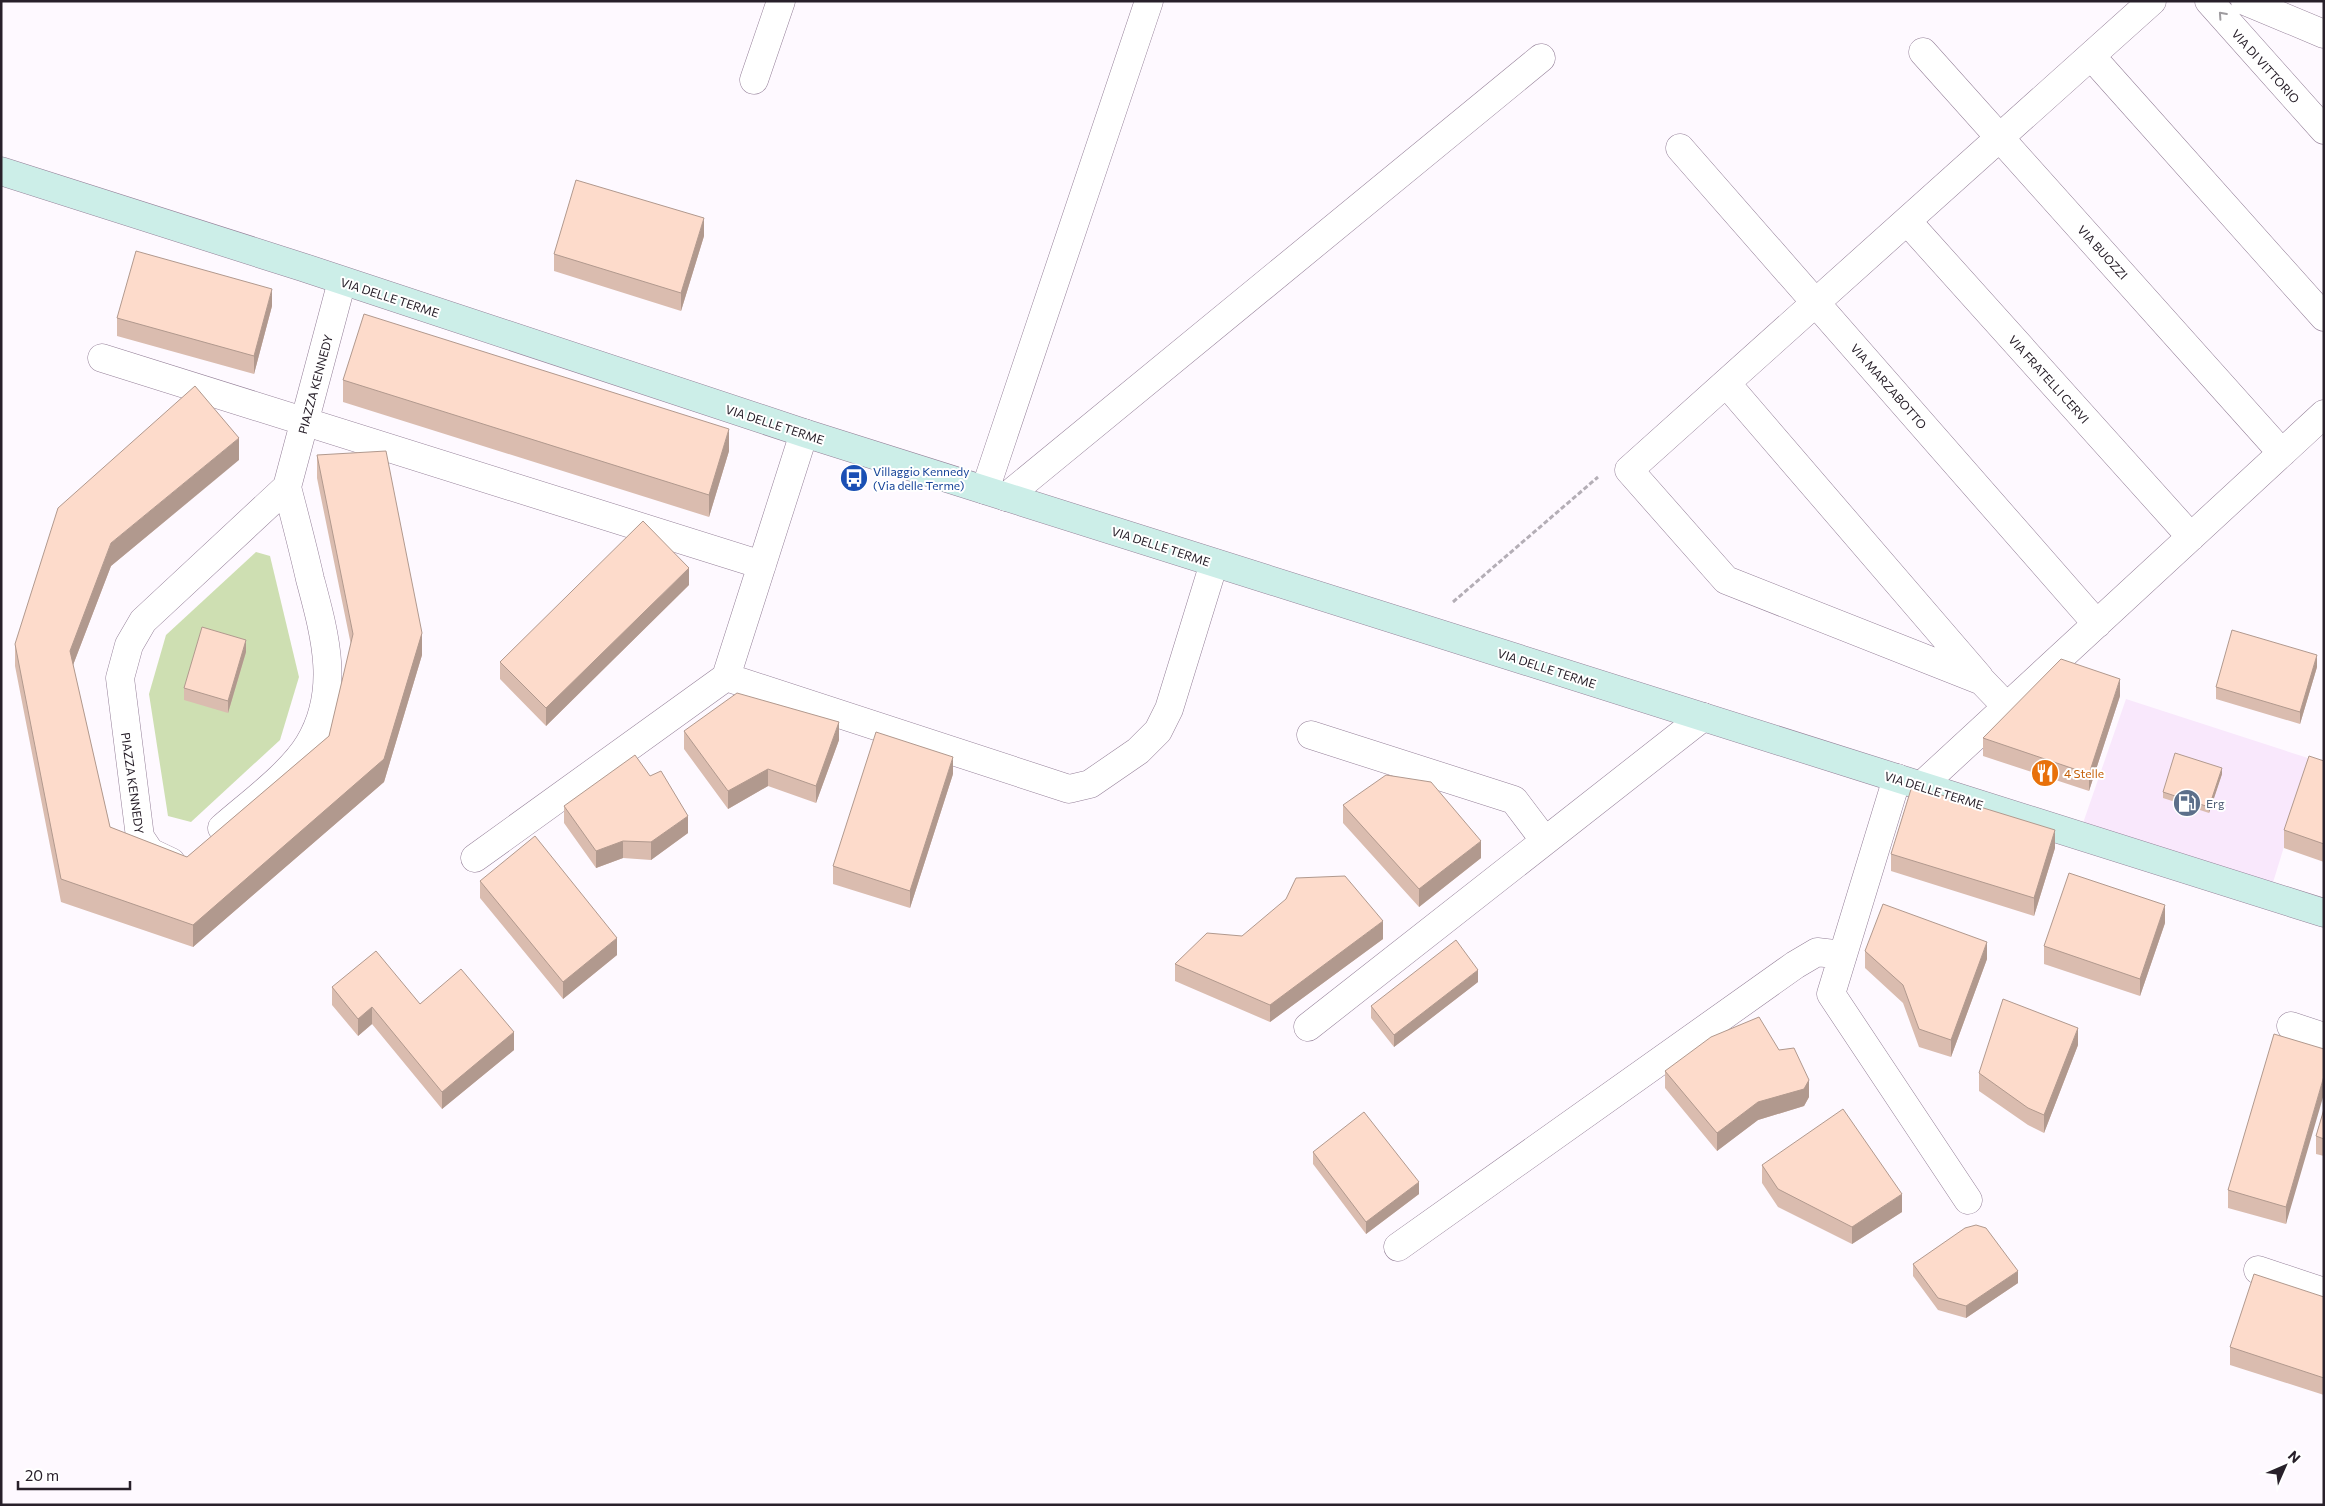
<svg xmlns="http://www.w3.org/2000/svg" width="2325" height="1506" font-family="Commissioner,sans-serif">
	<rect width="100%" height="100%" fill="#fef9ff"/>
	<!-- built -->
	<path fill="#f9e8fc" d="M 2126,699 L 2311,759 L 2271,889 L 2082,826 Z"/>
	<!-- green -->
	<path fill="#cedfb2" d="M 256,552 L 270,556 L 299,677 L 280,740 L 191,822 L 168,816 L 149,694 L 166,635 Z"/>
	<g fill="none" stroke-linecap="round" stroke-linejoin="round">
		<defs>
			<path id="street" d="M 2209,1 L 2324,130
				M 2245,1 L 2324,34
				M 1923,52 L 2282,453
				M 2091,56 L 2324,317
				M 754,80 L 781,1
				M 1680,148 L 2097,624
				M 1907,221 L 2191,537
				M 102,358 L 762,565
				M 1726,383 L 1979,677
				M 985,490 L 1149,1
				M 1006,497 L 1541,58
				M 726,677 L 1069,789 L 1090,784 L 1138,751 L 1158,731 L 1169,709 L 1214,563
				M 2007,707 L 1982,681 L 1726,580 L 1629,470 L 2152,1
				M 1311,735 L 1514,800 L 1545,841
				M 1897,778 L 1831,994 L 1968,1200
				M 1921,786 L 2324,414
				M 222,828 C 248,805 291,774 309,744 C 341,691 325,635 310,579 C 303,548 295,518 287,487
				M 475,858 L 726,677 L 804,433
				M 171,862 L 150,852 L 140,837 L 120,678 L 129,645 L 143,621 L 287,487 L 342,281
				M 2291,1026 L 2324,1037
				M 1308,1027 L 1703,717
				M 1398,1247 L 1795,965 L 1817,952 L 1843,955
				M 2258,1270 L 2324,1292"/>
			<path id="secondary" d="M 1,171 L 302,267 L 804,433 L 2324,913"/>
		</defs>
		<!-- street casing -->
		<use href="#street" stroke="#958099" stroke-width="29"/>
		<!-- secondary casing -->
		<use href="#secondary" stroke="#958099" stroke-width="29"/>
		<!-- path -->
		<path stroke="#b4aeb6" stroke-width="3" stroke-dasharray="5 2.5" stroke-linecap="butt" d="M 1453,602 L 1598,477"/>
		<!-- street -->
		<use href="#street" stroke="#fff" stroke-width="28"/>
		<!-- secondary -->
		<use href="#secondary" stroke="#cceee8" stroke-width="28"/>
	</g>
	<!-- wall -->
	<path fill="#dabcaf" d="M 704,236 L 681,311 L 554,271 L 554,254 Z
		M 272,306 L 254,374 L 117,336 L 117,318 Z
		M 343,380 L 729,451 L 709,517 L 343,402 Z
		M 317,455 L 422,655 L 384,782 L 193,947 L 61,902 L 15,666 L 15,644 L 239,460 L 111,566 L 73,665 L 110,827 L 187,857 L 329,736 L 351,645 L 317,478 Z
		M 689,585 L 546,726 L 500,679 L 500,662 Z
		M 246,652 L 228,713 L 184,700 L 184,688 Z
		M 2317,667 L 2300,724 L 2216,699 L 2216,687 Z
		M 2120,696 L 2089,791 L 1983,756 L 1983,738 Z
		M 684,731 L 839,740 L 816,803 L 768,786 L 728,809 L 684,749 Z
		M 2324,761 L 2324,862 L 2284,848 L 2284,830 Z
		M 953,774 L 910,908 L 833,884 L 833,866 Z
		M 2222,774 L 2209,813 L 2163,798 L 2163,792 Z
		M 1343,805 L 1481,858 L 1419,907 L 1343,823 Z
		M 564,806 L 688,833 L 651,860 L 623,858 L 596,868 L 564,823 Z
		M 2055,848 L 2034,916 L 1891,871 L 1891,854 Z
		M 480,881 L 617,955 L 563,999 L 480,898 Z
		M 2165,923 L 2140,996 L 2044,964 L 2044,946 Z
		M 1242,936 L 1383,939 L 1270,1022 L 1175,981 L 1175,964 Z
		M 1865,951 L 1987,959 L 1951,1057 L 1919,1047 L 1903,1003 L 1865,968 Z
		M 1478,982 L 1394,1047 L 1371,1018 L 1371,1006 Z
		M 332,987 L 420,1004 L 514,1050 L 442,1109 L 372,1024 L 358,1036 L 332,1005 Z
		M 2078,1045 L 2044,1133 L 2028,1125 L 1979,1091 L 1979,1073 Z
		M 2324,1049 L 2286,1224 L 2228,1208 L 2228,1190 Z
		M 1779,1050 L 1809,1097 L 1804,1106 L 1758,1120 L 1717,1151 L 1665,1088 L 1665,1071 Z
		M 2324,1109 L 2324,1156 L 2316,1154 L 2316,1136 Z
		M 1313,1152 L 1419,1194 L 1366,1234 L 1313,1164 Z
		M 1762,1165 L 1902,1212 L 1852,1244 L 1778,1207 L 1762,1183 Z
		M 1913,1264 L 2018,1283 L 1966,1318 L 1938,1310 L 1913,1276 Z
		M 2324,1297 L 2324,1395 L 2230,1365 L 2230,1347 Z"/>
	<!-- shaded-wall -->
	<path fill="#b1998e" d="M 704,218 L 704,236 L 681,311 L 681,293 Z
		M 272,289 L 272,306 L 254,374 L 254,356 Z
		M 729,429 L 729,451 L 709,517 L 709,495 Z
		M 239,438 L 239,460 L 111,566 L 70,673 L 70,651 L 111,543 Z
		M 689,568 L 689,585 L 546,726 L 546,708 Z
		M 422,633 L 422,655 L 384,782 L 193,947 L 193,925 Z
		M 246,640 L 246,652 L 228,713 L 228,701 Z
		M 2317,655 L 2317,667 L 2300,724 L 2300,712 Z
		M 2120,679 L 2120,696 L 2089,791 L 2089,774 Z
		M 839,722 L 839,740 L 816,803 L 816,786 Z
		M 953,757 L 953,774 L 910,908 L 910,891 Z
		M 2222,768 L 2222,774 L 2209,813 L 2209,807 Z
		M 768,769 L 768,786 L 728,809 L 728,791 Z
		M 688,816 L 688,833 L 651,860 L 651,842 Z
		M 2055,830 L 2055,848 L 2034,916 L 2034,898 Z
		M 623,841 L 623,858 L 596,868 L 596,851 Z
		M 1481,841 L 1481,858 L 1419,907 L 1419,889 Z
		M 2165,905 L 2165,923 L 2140,996 L 2140,979 Z
		M 1383,921 L 1383,939 L 1270,1022 L 1270,1005 Z
		M 617,938 L 617,955 L 563,999 L 563,982 Z
		M 1987,942 L 1987,959 L 1951,1057 L 1951,1040 Z
		M 1478,970 L 1478,982 L 1394,1047 L 1394,1035 Z
		M 372,1007 L 372,1024 L 358,1036 L 358,1019 Z
		M 2078,1028 L 2078,1045 L 2044,1133 L 2044,1115 Z
		M 514,1032 L 514,1050 L 442,1109 L 442,1092 Z
		M 2324,1076 L 2324,1094 L 2286,1224 L 2286,1207 Z
		M 1809,1080 L 1809,1097 L 1804,1106 L 1758,1120 L 1717,1151 L 1717,1133 L 1758,1102 Z
		M 1419,1182 L 1419,1194 L 1366,1234 L 1366,1222 Z
		M 1902,1194 L 1902,1212 L 1852,1244 L 1852,1227 Z
		M 2018,1271 L 2018,1283 L 1966,1318 L 1966,1306 Z"/>
	<!-- building -->
	<path fill="#fddbcb" stroke="#b1998e" d="M 576,180 L 704,218 L 681,293 L 554,254 Z
		M 136,251 L 272,289 L 254,356 L 117,318 Z
		M 364,314 L 729,429 L 709,495 L 343,380 Z
		M 195,386 L 239,438 L 111,543 L 70,651 L 110,827 L 187,857 L 329,736 L 353,634 L 317,455 L 386,451 L 422,633 L 384,759 L 193,925 L 61,879 L 15,644 L 58,508 Z
		M 643,521 L 689,568 L 546,708 L 500,662 Z
		M 202,627 L 246,640 L 228,701 L 184,688 Z
		M 2232,630 L 2317,655 L 2300,712 L 2216,687 Z
		M 2061,659 L 2120,679 L 2089,774 L 1983,738 Z
		M 737,693 L 839,722 L 816,786 L 768,769 L 728,791 L 684,731 Z
		M 876,732 L 953,757 L 910,891 L 833,866 Z
		M 2175,753 L 2222,768 L 2209,807 L 2163,792 Z
		M 635,755 L 650,776 L 661,771 L 688,816 L 651,842 L 623,841 L 596,851 L 564,806 Z
		M 2309,756 L 2324,761 L 2324,844 L 2284,830 Z
		M 1386,775 L 1431,782 L 1481,841 L 1419,889 L 1343,805 Z
		M 1912,786 L 2055,830 L 2034,898 L 1891,854 Z
		M 535,836 L 617,938 L 563,982 L 480,881 Z
		M 2069,873 L 2165,905 L 2140,979 L 2044,946 Z
		M 1345,876 L 1383,921 L 1270,1005 L 1175,964 L 1207,933 L 1242,936 L 1286,899 L 1296,878 Z
		M 1883,904 L 1987,942 L 1951,1040 L 1919,1029 L 1903,985 L 1865,951 Z
		M 1456,940 L 1478,970 L 1394,1035 L 1371,1006 Z
		M 376,951 L 420,1004 L 461,969 L 514,1032 L 442,1092 L 372,1007 L 358,1019 L 332,987 Z
		M 2003,999 L 2078,1028 L 2044,1115 L 2028,1108 L 1979,1073 Z
		M 1759,1017 L 1779,1050 L 1794,1048 L 1809,1080 L 1804,1089 L 1758,1102 L 1717,1133 L 1665,1071 L 1711,1037 Z
		M 2274,1034 L 2324,1049 L 2324,1076 L 2286,1207 L 2228,1190 Z
		M 1843,1109 L 1902,1194 L 1852,1227 L 1778,1189 L 1762,1165 Z
		M 2324,1109 L 2324,1139 L 2316,1136 Z
		M 1364,1112 L 1419,1182 L 1366,1222 L 1313,1152 Z
		M 1976,1225 L 1986,1228 L 2018,1271 L 1966,1306 L 1938,1298 L 1913,1264 L 1965,1228 Z
		M 2254,1274 L 2324,1297 L 2324,1378 L 2230,1347 Z"/>
	<!-- one-way arrows -->
	<defs><path id="oneway-chevron" d="M-2-3.5L2.5 0L-2 3.5" fill="none" stroke-width="1.6" stroke-linecap="round" stroke-linejoin="round" transform="scale(1.25)"/></defs>
	<use stroke="#9e9b9f" href="#oneway-chevron" transform="translate(2222 15) rotate(-132)"/>
	<!-- icons -->
	<defs>
		<symbol id="bus-disc" viewBox="-11 -11 22 22"><circle r="9.5" fill="#1a4fb4" stroke="#fff"/><path d="M-5-6H5V4H4V6H2V4H-2V6H-4V4H-5ZM-3.5-4V0h7V-4ZM-3.5 1.2v1.5H-2V1.2ZM2 1.2v1.5H3.5V1.2Z" fill="#fff"/></symbol>
		<symbol id="restaurant-disc" viewBox="-11 -11 22 22"><circle r="9.5" fill="#e8710a" stroke="#fff"/><path d="M-5-6h1v4h1v-4h1v4h1v-4h1v5L-1.5 .5V6h-2V.5L-5-1ZM5-6V6H3V1.5H1.5Q1.5-4 5-6Z" fill="#fff"/></symbol>
		<symbol id="fuel-disc" viewBox="-11 -11 22 22"><circle r="9.5" fill="#5c6f8a" stroke="#fff"/><path d="M-5.5-6h7V0h2V4h1.3V-2.5L3-4.5l.8-.8L6-3V5H2.5V1h-1V6h-7ZM-4.2-4.7v3.2H.2V-4.7Z" fill="#fff"/></symbol>
	</defs>
	<g fill-rule="evenodd">
		<use href="#bus-disc" x="838" y="462" width="32" height="32"/>
		<use href="#restaurant-disc" x="2029" y="757" width="32" height="32"/>
		<use href="#fuel-disc" x="2171" y="787" width="32" height="32"/>
	</g>
	<g text-anchor="middle" dominant-baseline="central" stroke-width="4" stroke-linejoin="round" paint-order="stroke">
		<!-- street labels -->
		<g font-size="12" fill="#28202a" stroke="#fff">
			<text transform="translate(2266 66) rotate(48)">VIA DI VITTORIO</text>
			<text transform="translate(2103 252) rotate(48)">VIA BUOZZI</text>
			<text transform="translate(390 297) rotate(18)">VIA DELLE TERME</text>
			<text transform="translate(2049 379) rotate(48)">VIA FRATELLI CERVI</text>
			<text transform="translate(315 384) rotate(-75)">PIAZZA KENNEDY</text>
			<text transform="translate(1889 386) rotate(49)">VIA MARZABOTTO</text>
			<text transform="translate(775 424) rotate(18)">VIA DELLE TERME</text>
			<text transform="translate(1161 546) rotate(18)">VIA DELLE TERME</text>
			<text transform="translate(1547 668) rotate(18)">VIA DELLE TERME</text>
			<text transform="translate(133 783) rotate(82)">PIAZZA KENNEDY</text>
			<text transform="translate(1934 790) rotate(17)">VIA DELLE TERME</text>
		</g>
		<!-- transit labels -->
		<g font-size="12" fill="#164399" stroke="#fff" text-anchor="start">
			<text x="873" y="471">Villaggio Kennedy<tspan x="873" dy="14">(Via delle Terme)</tspan></text>
		</g>
		<!-- food labels -->
		<g font-size="12" fill="#c56008" stroke="#fff" text-anchor="start">
			<text x="2064" y="773">4 Stelle</text>
		</g>
		<!-- service labels -->
		<g font-size="12" fill="#4e5e75" stroke="#fff" text-anchor="start">
			<text x="2206" y="803">Erg</text>
		</g>
	</g>
	<!-- border -->
	<rect width="2325" height="1506" fill="none" stroke="#28202a" stroke-width="5"/>
	<!-- north arrow -->
	<g transform="translate(2285 1466) rotate(45)" stroke="#ffffff" stroke-width="4" paint-order="stroke">
	<path d="M0-4L9 19L0 12L-9 19Z" fill="#28202a"/>
	<text y="-8" font-size="14" font-weight="bold" text-anchor="middle" fill="#28202a">N</text>
	</g>
	<!-- scale -->
	<path d="M18 1481v8h112v-8" fill="none" stroke="#28202a" stroke-width="2.5"/>
	<text x="25" y="1481" font-size="15" fill="#28202a" stroke="#ffffff" stroke-width="4" paint-order="stroke">20 m</text>
</svg>
